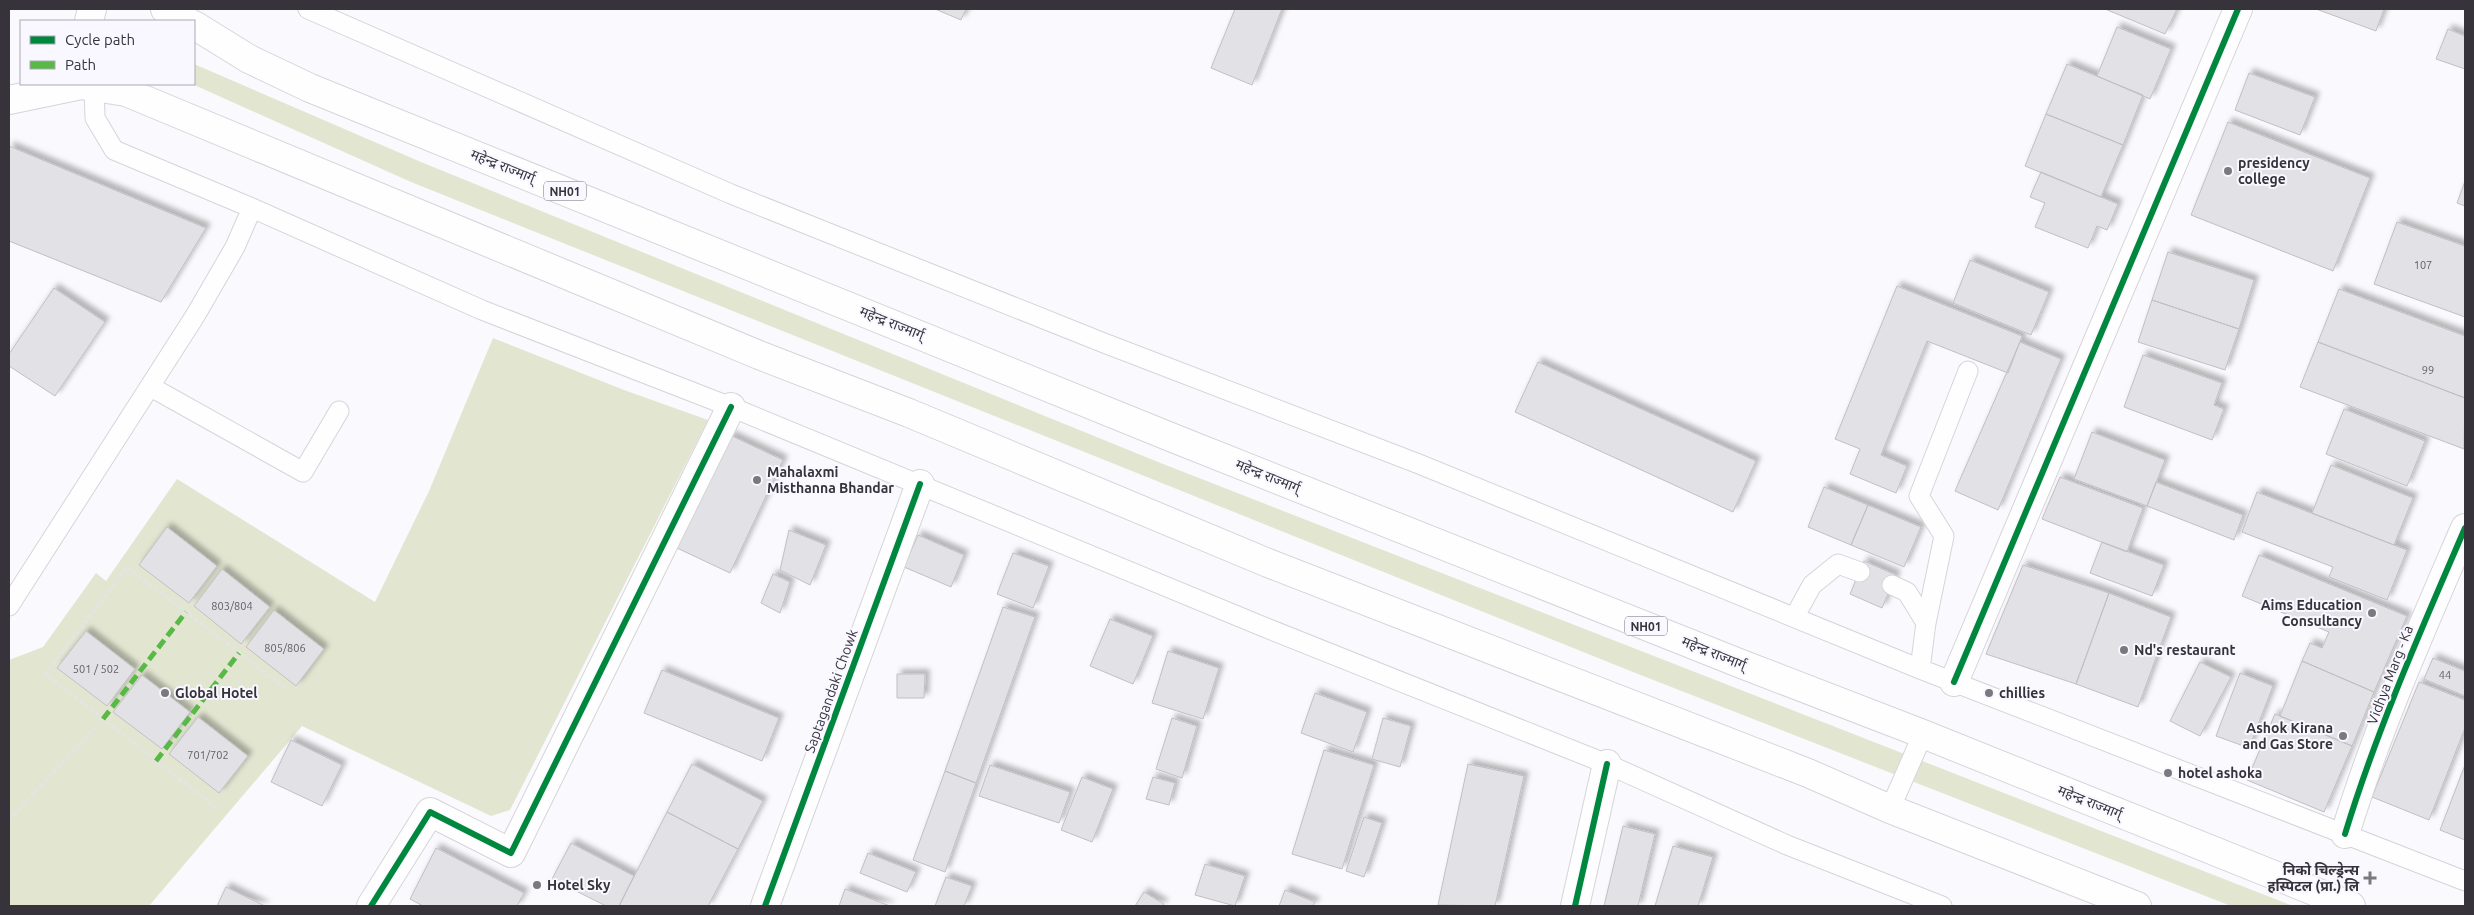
<svg xmlns="http://www.w3.org/2000/svg" width="2474" height="915" font-family="Ubuntu,'Noto Sans Devanagari',sans-serif">
	<defs>
		<filter id="shadow"><feDropShadow dx="4.5" dy="-4.5" stdDeviation="2.5" flood-color="#0004"/></filter>
	</defs>
	<rect width="100%" height="100%" fill="#faf9fd"/>
	<!-- green -->
	<path fill="#e2e6d1" d="M 194,64 L 421,162 L 1158,462 L 2293,906 L 2231,906 L 1638,674 L 411,182 L 192,84 Z
		M 493,338 L 624,390 L 708,420 L 510,810 L 491,816 L 302,726 L 149,906 L 9,906 L 9,660 L 43,647 L 96,573 L 106,581 L 177,479 L 375,602 L 429,491 Z"/>
	<!-- building -->
	<path fill="#e2e1e6" stroke="#c1bfc4" filter="url(#shadow)" d="M 935,9 L 966,9 L 961,20 Z
		M 1235,9 L 1282,9 L 1252,85 L 1211,68 Z
		M 2105,9 L 2177,9 L 2165,34 Z
		M 2316,9 L 2384,9 L 2376,31 Z
		M 2117,27 L 2171,49 L 2150,99 L 2097,76 Z
		M 2448,29 L 2465,36 L 2465,69 L 2436,59 Z
		M 2067,64 L 2143,95 L 2123,145 L 2046,114 Z
		M 2249,73 L 2315,97 L 2300,135 L 2235,110 Z
		M 2046,114 L 2123,145 L 2101,197 L 2025,166 Z
		M 2228,122 L 2370,178 L 2333,271 L 2191,215 Z
		M 9,146 L 206,228 L 161,302 L 9,241 Z
		M 2041,172 L 2118,204 L 2107,230 L 2097,226 L 2088,248 L 2035,227 L 2045,203 L 2030,197 Z
		M 2465,181 L 2465,206 L 2457,203 Z
		M 2397,222 L 2465,246 L 2465,317 L 2374,284 Z
		M 2168,252 L 2254,280 L 2239,329 L 2152,300 Z
		M 1970,260 L 2049,292 L 2031,335 L 1953,303 Z
		M 1897,286 L 2022,336 L 2008,373 L 1927,341 L 1881,455 L 1907,466 L 1896,493 L 1850,474 L 1860,449 L 1835,439 Z
		M 54,288 L 105,322 L 55,396 L 9,366 L 9,354 Z
		M 2339,289 L 2465,336 L 2465,398 L 2318,342 Z
		M 2152,300 L 2239,329 L 2225,370 L 2138,342 Z
		M 2020,342 L 2061,359 L 1998,510 L 1955,491 Z
		M 2318,342 L 2465,398 L 2464,449 L 2300,387 Z
		M 2143,355 L 2222,383 L 2214,405 L 2224,409 L 2212,440 L 2124,407 Z
		M 1538,362 L 1756,461 L 1733,512 L 1515,412 Z
		M 2344,409 L 2425,441 L 2407,486 L 2326,454 Z
		M 2092,432 L 2165,460 L 2147,506 L 2074,479 Z
		M 730,435 L 783,460 L 730,573 L 677,548 Z
		M 2331,465 L 2413,498 L 2394,545 L 2312,513 Z
		M 2060,477 L 2143,508 L 2127,552 L 2042,519 Z
		M 2156,482 L 2243,515 L 2234,540 L 2147,506 Z
		M 1824,487 L 1868,505 L 1851,545 L 1808,527 Z
		M 2257,492 L 2407,550 L 2387,600 L 2329,577 L 2333,567 L 2242,532 Z
		M 1868,505 L 1921,527 L 1904,567 L 1851,545 Z
		M 167,527 L 217,566 L 189,603 L 139,565 Z
		M 789,530 L 826,545 L 810,585 L 780,570 Z
		M 918,535 L 964,555 L 951,587 L 904,567 Z
		M 2102,542 L 2164,565 L 2152,596 L 2090,573 Z
		M 1013,553 L 1049,566 L 1033,608 L 997,594 Z
		M 2259,555 L 2407,616 L 2374,692 L 2302,661 L 2310,643 L 2322,648 L 2329,632 L 2242,596 Z
		M 1864,561 L 1896,575 L 1882,608 L 1850,594 Z
		M 2023,565 L 2109,593 L 2076,684 L 1986,654 Z
		M 222,569 L 270,607 L 241,644 L 194,606 Z
		M 773,574 L 790,582 L 780,613 L 761,603 Z
		M 2109,593 L 2171,617 L 2138,707 L 2076,684 Z
		M 1003,607 L 1035,617 L 976,783 L 945,771 Z
		M 274,610 L 324,649 L 296,686 L 246,647 Z
		M 1110,619 L 1153,636 L 1133,684 L 1090,666 Z
		M 86,631 L 135,669 L 107,706 L 57,668 Z
		M 1168,651 L 1219,668 L 1203,719 L 1152,703 Z
		M 2433,658 L 2465,671 L 2465,696 L 2424,679 Z
		M 2302,661 L 2374,692 L 2352,746 L 2280,716 Z
		M 2200,662 L 2231,677 L 2200,736 L 2170,721 Z
		M 662,670 L 779,718 L 762,761 L 644,713 Z
		M 2240,673 L 2273,686 L 2249,748 L 2216,736 Z
		M 897,674 L 925,674 L 924,698 L 897,698 Z
		M 142,675 L 190,712 L 162,749 L 113,712 Z
		M 2419,682 L 2465,700 L 2465,728 L 2429,820 L 2372,797 Z
		M 1315,693 L 1367,712 L 1353,752 L 1301,733 Z
		M 2275,714 L 2352,746 L 2324,812 L 2247,780 Z
		M 198,717 L 248,756 L 219,793 L 169,754 Z
		M 1172,718 L 1197,726 L 1182,778 L 1156,769 Z
		M 1383,718 L 1411,726 L 1400,767 L 1372,759 Z
		M 291,740 L 342,765 L 322,806 L 271,782 Z
		M 1324,750 L 1374,765 L 1342,869 L 1292,854 Z
		M 692,764 L 763,801 L 738,849 L 667,812 Z
		M 1468,764 L 1524,776 L 1495,906 L 1438,905 Z
		M 990,765 L 1070,792 L 1059,823 L 979,796 Z
		M 2465,765 L 2465,840 L 2440,830 Z
		M 945,771 L 976,783 L 945,872 L 913,860 Z
		M 1082,777 L 1113,789 L 1092,842 L 1061,830 Z
		M 1153,777 L 1175,783 L 1169,805 L 1146,799 Z
		M 667,812 L 738,849 L 708,906 L 619,906 Z
		M 1364,817 L 1382,823 L 1364,877 L 1346,871 Z
		M 1623,826 L 1655,834 L 1638,906 L 1604,906 Z
		M 571,843 L 634,876 L 619,906 L 606,906 L 552,879 Z
		M 1673,846 L 1713,857 L 1698,906 L 1655,906 Z
		M 436,848 L 524,893 L 517,906 L 423,906 L 410,899 Z
		M 868,853 L 916,872 L 907,892 L 860,873 Z
		M 1205,864 L 1245,876 L 1235,906 L 1195,895 Z
		M 946,877 L 972,886 L 964,906 L 935,906 Z
		M 226,887 L 265,906 L 217,906 Z
		M 845,889 L 890,906 L 839,906 Z
		M 1285,890 L 1315,902 L 1313,906 L 1279,906 Z
		M 1144,892 L 1164,904 L 1162,906 L 1135,906 Z"/>
	<g fill="none" stroke-linecap="round" stroke-linejoin="round">
		<defs>
			<path id="lane" d="M 308,9 L 731,194 L 1104,343 L 1419,464 L 1920,669 L 2465,881
				M 94,85 L 95,118 L 114,150 L 252,208 L 482,310 L 731,407 L 1264,627 L 1607,764 L 1787,845 L 1942,906
				M 151,387 L 303,472 L 339,411
				M 1892,585 L 1907,592 L 1926,623 L 1920,669
				M 9,606 L 195,316 L 235,247 L 252,208
				M 1795,616 L 1812,585 L 1838,564 L 1860,572
				M 1926,623 L 1944,536 L 1919,496 L 1968,371
				M 1890,809 L 1923,734"/>
			<path id="street" d="M 1954,682 L 2238,9
				M 2345,834 C 2377,729 2422,628 2465,528
				M 371,906 L 430,812 L 511,853 L 731,407
				M 765,906 L 920,484
				M 1575,906 L 1607,764"/>
			<path id="highway" d="M 165,9 L 187,21
				M 89,21 L 92,9
				M 194,25 L 249,59 L 310,88 L 1173,438 L 1744,665 L 1923,734 L 2351,906
				M 9,100 L 81,85 L 126,92 L 759,355 L 909,413 L 1268,563 L 1808,773 L 1890,809 L 2137,906"/>
		</defs>
		<!-- lane casing -->
		<use href="#lane" stroke="#d6d4da" stroke-width="21"/>
		<!-- street casing -->
		<use href="#street" stroke="#d6d4da" stroke-width="30"/>
		<!-- highway casing -->
		<use href="#highway" stroke="#d6d4da" stroke-width="30"/>
		<!-- path -->
		<path stroke="#e4e4e5" stroke-width="3" stroke-dasharray="4 2.5" stroke-linecap="butt" d="M 103,719 L 46,674 L 127,567 L 285,688
			M 9,820 L 103,719 L 219,810"/>
		<!-- lane -->
		<use href="#lane" stroke="#fefeff" stroke-width="19"/>
		<!-- street -->
		<use href="#street" stroke="#fefeff" stroke-width="28"/>
		<!-- highway -->
		<use href="#highway" stroke="#fefeff" stroke-width="28"/>
		<!-- quiet -->
		<path stroke="#58b947" stroke-width="5" stroke-dasharray="10 5" stroke-linecap="butt" d="M 103,719 L 186,612
			M 156,761 L 239,653"/>
		<defs>
			<path id="cycleway" d="M 1954,682 L 2238,9
				M 2345,834 C 2377,729 2422,628 2465,528
				M 371,906 L 430,812 L 511,853 L 731,407
				M 765,906 L 920,484
				M 1575,906 L 1607,764"/>
		</defs>
		<!-- cycleway casing -->
		<use href="#cycleway" stroke="#f9f7ff" stroke-width="9"/>
		<!-- cycleway -->
		<use href="#cycleway" stroke="#00873e" stroke-width="6"/>
	</g>
	<!-- markers -->
	<g fill="#7b787f" stroke="#f9f7ff" stroke-width="2">
		<circle cx="2228" cy="171" r="5"/>
		<circle cx="757" cy="480" r="5"/>
		<circle cx="2372" cy="613" r="5"/>
		<circle cx="2124" cy="650" r="5"/>
		<circle cx="165" cy="693" r="5"/>
		<circle cx="1989" cy="693" r="5"/>
		<circle cx="2343" cy="736" r="5"/>
		<circle cx="2168" cy="773" r="5"/>
		<path d="M2367.5 870.5h5v5h5v5h-5v5h-5v-5h-5v-5h5z"/>
		<circle cx="537" cy="885" r="5"/>
	</g>
	<g text-anchor="middle" dominant-baseline="central" stroke-width="4" stroke-linejoin="round" paint-order="stroke">
		<!-- number labels -->
		<g font-size="11" fill="#626067">
			<text x="2423" y="265">107</text>
			<text x="2428" y="370">99</text>
			<text x="232" y="606">803/804</text>
			<text x="285" y="648">805/806</text>
			<text x="96" y="669">501 / 502</text>
			<text x="2445" y="675">44</text>
			<text x="208" y="755">701/702</text>
		</g>
		<!-- shield labels -->
		<g fill="#f9f7ff" stroke="#706e76" stroke-width="1">
			<rect x="544" y="181.5" width="42" height="19" rx="4"/>
			<rect x="1625" y="616.5" width="42" height="19" rx="4"/>
		</g>
		<g font-size="12" font-weight="bold" fill="#36333b">
			<text x="565" y="191">NH01</text>
			<text x="1646" y="626">NH01</text>
		</g>
		<!-- poi labels -->
		<g font-size="14" font-weight="bold" fill="#36333b" stroke="#f9f7ff" text-anchor="start">
			<text x="2238" y="163">presidency<tspan x="2238" dy="16">college</tspan></text>
			<text x="767" y="472">Mahalaxmi<tspan x="767" dy="16">Misthanna Bhandar</tspan></text>
			<text x="2362" y="605" text-anchor="end">Aims Education<tspan x="2362" dy="16">Consultancy</tspan></text>
			<text x="2134" y="650">Nd's restaurant</text>
			<text x="175" y="693">Global Hotel</text>
			<text x="1999" y="693">chillies</text>
			<text x="2333" y="728" text-anchor="end">Ashok Kirana<tspan x="2333" dy="16">and Gas Store</tspan></text>
			<text x="2178" y="773">hotel ashoka</text>
			<text x="2359" y="870" text-anchor="end">निको चिल्ड्रेन्स<tspan x="2359" dy="16">हस्पिटल (प्रा.) लि</tspan></text>
			<text x="547" y="885">Hotel Sky</text>
		</g>
		<!-- street labels -->
		<g font-size="14" fill="#36333b" stroke="#f9f7ff">
			<text transform="translate(503 166) rotate(22)">महेन्द्र राज्मार्ग्</text>
			<text transform="translate(892 323) rotate(22)">महेन्द्र राज्मार्ग्</text>
			<text transform="translate(1268 476) rotate(22)">महेन्द्र राज्मार्ग्</text>
			<text transform="translate(1714 653) rotate(22)">महेन्द्र राज्मार्ग्</text>
			<text transform="translate(2390 675) rotate(-69)">Vidhya Marg - Ka</text>
			<text transform="translate(831 691) rotate(-70)">Saptagandaki Chowk</text>
			<text transform="translate(2090 802) rotate(22)">महेन्द्र राज्मार्ग्</text>
		</g>
	</g>
	<!-- border -->
	<rect width="2474" height="915" fill="none" stroke="#36333b" stroke-width="20"/>
	<!-- legend -->
	<rect x="20" y="20" width="175" height="65" fill="#f9f7ff" stroke="#aba9b1"/>
	<rect x="30" y="36" width="25" height="8" fill="#00873e" stroke="#aba9b1"/>
	<text x="65" y="45" font-size="15" fill="#36333b">Cycle path</text>
	<rect x="30" y="61" width="25" height="8" fill="#58b947" stroke="#aba9b1"/>
	<text x="65" y="70" font-size="15" fill="#36333b">Path</text>
</svg>
